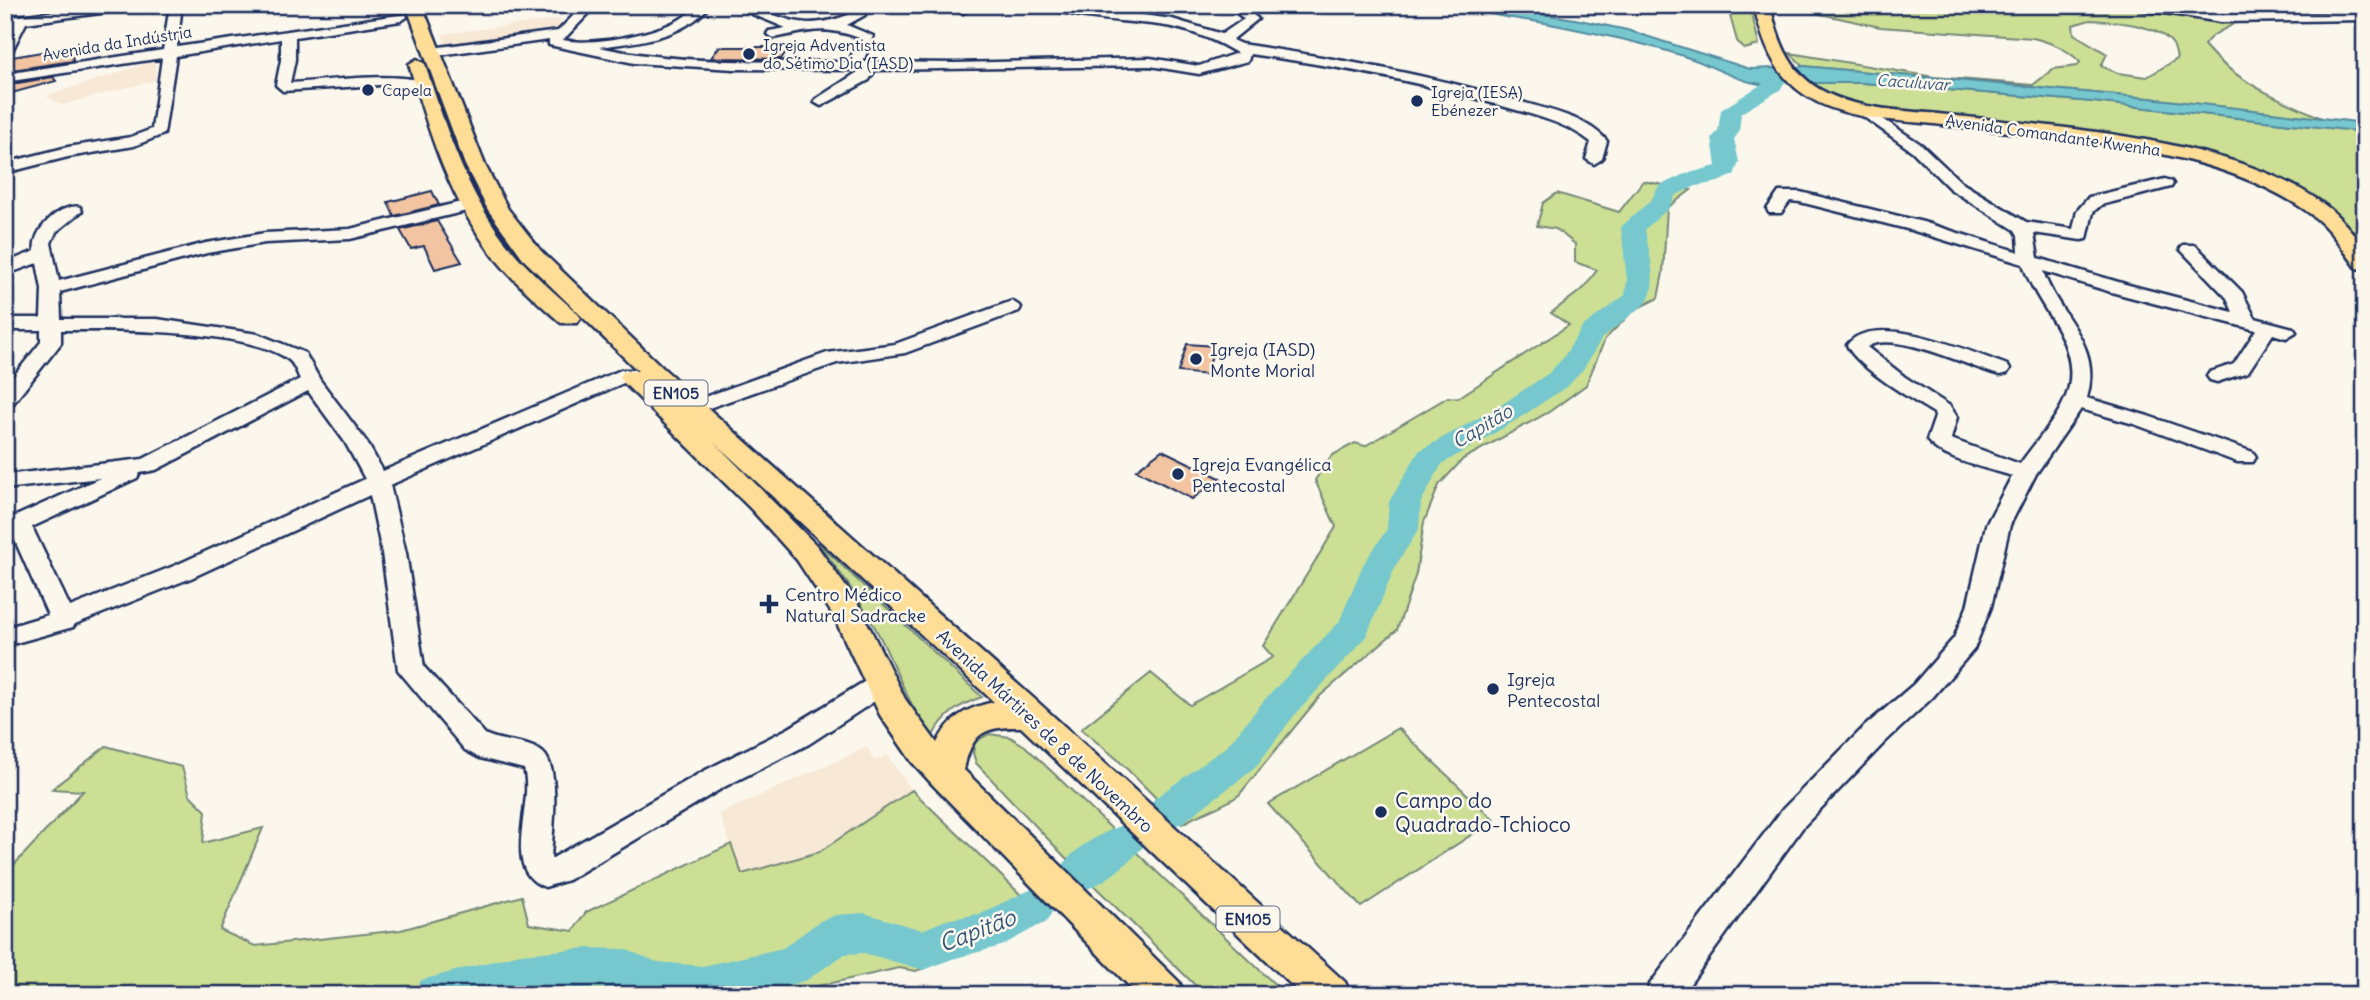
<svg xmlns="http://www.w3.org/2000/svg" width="2370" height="1000" font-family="Delius,sans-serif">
	<rect width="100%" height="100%" fill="#fbf7ec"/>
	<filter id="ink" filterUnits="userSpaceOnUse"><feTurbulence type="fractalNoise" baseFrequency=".0143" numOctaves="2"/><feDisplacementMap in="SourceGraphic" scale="14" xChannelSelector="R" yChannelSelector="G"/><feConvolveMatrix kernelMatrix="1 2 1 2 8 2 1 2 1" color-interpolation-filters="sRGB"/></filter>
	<g filter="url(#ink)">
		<!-- built -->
		<path fill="#f8e8d6" d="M 561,19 L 558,32 L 447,47 L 442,34 Z
			M 155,61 L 156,80 L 62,105 L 46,96 Z
			M 867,747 L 874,761 L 887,755 L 912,790 L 819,852 L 742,874 L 719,814 Z"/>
		<!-- green -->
		<path fill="#ccdf94" stroke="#748779" stroke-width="2" fill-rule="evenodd" d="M 1727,5 L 1750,5 L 1759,45 L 1744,49 L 1737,41 Z
			M 1779,5 L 1832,5 L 1881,13 L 1951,5 L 2335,5 L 2351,9 L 2365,7 L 2365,16 L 2241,18 C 2229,30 2214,30 2204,45 C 2235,82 2279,99 2322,118 L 2149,98 L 1803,66 L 1790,53 L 1934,77 L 2033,85 L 2053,69 L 2077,66 L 2080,62 C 2066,48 2052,43 2033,38 L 1880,27 ZM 2090,20 C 2114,22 2155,23 2172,43 C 2175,47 2176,54 2177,59 L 2147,77 L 2118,73 L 2101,66 L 2107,54 L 2074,34 L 2073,25 Z
			M 1812,83 L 1863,83 L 2093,102 L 2365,132 L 2365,232 L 2351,230 L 2337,215 L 2173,148 L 1863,106 L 1826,92 Z
			M 1643,181 L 1691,190 L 1667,208 L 1663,273 L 1658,298 L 1634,310 L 1605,339 L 1586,385 L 1549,412 L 1463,459 L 1439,485 L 1424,522 L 1416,574 L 1397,630 L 1320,696 L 1239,795 C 1222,808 1201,812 1182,824 L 1117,759 L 1081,729 L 1151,673 L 1190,705 L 1273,657 L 1263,646 L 1336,527 L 1315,480 L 1331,456 L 1355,443 L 1365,446 L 1448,397 L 1458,398 L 1569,325 L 1551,313 L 1584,288 L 1597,270 L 1575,262 L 1575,244 L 1556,229 L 1537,226 L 1543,203 L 1557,193 L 1619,212 Z
			M 817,542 L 982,697 C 958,705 944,715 932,737 C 909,706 897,671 880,637 C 862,602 840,572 817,542 Z
			M 1398,728 L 1494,820 L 1361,907 L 1268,804 Z
			M 989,734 L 1010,737 L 1025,746 L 1286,995 L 1205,995 L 1064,856 L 976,763 L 973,753 L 975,742 Z
			M 106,746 L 182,767 L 190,795 L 206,811 L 203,843 L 263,828 L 220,930 L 255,946 L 401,930 L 522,896 L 529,924 L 573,931 L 586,912 L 731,844 L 742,874 L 819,852 L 912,790 L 1018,892 L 1044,922 L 916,971 L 899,968 L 778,995 L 5,995 L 5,867 L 12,867 L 83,791 L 52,789 Z"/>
		<!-- water -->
		<path fill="#76c8ce" stroke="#528ba1" stroke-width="2" d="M 1455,5 L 1484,5 L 1575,19 L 1627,30 L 1750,69 L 1775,68 L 1786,80 C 1764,96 1717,68 1695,60 C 1647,43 1595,33 1545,23 C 1514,18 1485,15 1455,5 Z
			M 1803,66 L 2149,98 L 2365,123 L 2365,132 L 2093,102 L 1863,83 L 1812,83 L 1796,68 Z"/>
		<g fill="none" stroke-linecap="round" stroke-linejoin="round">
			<!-- river -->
			<path fill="#76c8ce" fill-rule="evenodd" d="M 1779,69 L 1789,75 L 1780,90 L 1741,113 L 1739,132 L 1734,139 L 1739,162 L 1734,175 L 1718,182 L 1696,186 L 1676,195 L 1668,209 L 1645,229 C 1648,251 1660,284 1646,303 L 1602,338 L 1584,368 L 1569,385 L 1518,419 L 1442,464 L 1421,502 L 1419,529 L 1396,565 L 1366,637 L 1293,717 L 1255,768 L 1182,823 L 1168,828 L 1154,823 L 1148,811 L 1154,799 L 1227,746 L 1267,697 L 1339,622 L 1363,565 L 1387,529 L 1389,502 L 1419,451 L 1498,407 L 1549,373 L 1563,358 L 1582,327 L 1625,295 L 1627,280 L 1621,227 L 1651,200 L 1659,186 L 1682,175 L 1716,166 L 1712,138 L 1718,131 L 1721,110 L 1765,82 L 1772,71 Z
				M 1126,824 L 1141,829 L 1147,841 C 1139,856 1099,889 1081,890 C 1076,890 1070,886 1065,885 L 1059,872 C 1070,849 1102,832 1126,824 Z
				M 1032,889 L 1047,895 L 1054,908 L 1047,921 L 1001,946 L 952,959 L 924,970 L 864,953 L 845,954 L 807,980 L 757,995 L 633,995 C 601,981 563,993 530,995 C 492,997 453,995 414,995 L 421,980 L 520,954 L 588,948 L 624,949 L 657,962 L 703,966 L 783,948 L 820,921 L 836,915 L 864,913 L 922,930 L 946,920 L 979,914 Z"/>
		</g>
		<!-- building -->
		<path fill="#f2c4a1" stroke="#1b2f5e" stroke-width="2" d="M 71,47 L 73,61 L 12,70 L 12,57 Z
			M 719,47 L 789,47 L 781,59 L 711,58 Z
			M 53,77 L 56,81 L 12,93 L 12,84 Z
			M 432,191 L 439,205 L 394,216 L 388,202 Z
			M 437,221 L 462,262 L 435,269 L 424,246 L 411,249 L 400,230 Z
			M 1187,344 L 1214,346 L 1207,375 L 1178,372 Z
			M 1162,450 L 1220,478 L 1192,499 L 1136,470 Z"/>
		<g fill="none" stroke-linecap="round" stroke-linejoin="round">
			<defs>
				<path id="minor" d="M 100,5 L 136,5 L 130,9 L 26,23 L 12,51 L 5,55 L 5,38 L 12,25 L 5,26 L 5,18 Z
					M 170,5 L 182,5 L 177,47 L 406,14 L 407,17 L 401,21 L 295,37 L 295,60 L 290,83 C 318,82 412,69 431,86 L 424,90 L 379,85 L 283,91 L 276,85 L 281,60 L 281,39 L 176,56 L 164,134 L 134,146 L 68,157 L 5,173 L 5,163 L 68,147 L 131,137 L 152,129 L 162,58 L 5,82 L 5,74 L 163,50 Z
					M 421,5 L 451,5 L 416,14 L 410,10 Z
					M 584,5 L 597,5 L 563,40 C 592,46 649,35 677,21 C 690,14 695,5 710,5 C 685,38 638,42 599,47 C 680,65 766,61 849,62 L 859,38 C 823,25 810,31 774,38 L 767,34 L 769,31 L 786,28 L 740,9 L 742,6 L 750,6 C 793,22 808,31 853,13 L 845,5 L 860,5 L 865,10 L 865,15 L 847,25 L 873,36 L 863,62 L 956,63 L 1150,58 L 1199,66 L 1237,53 C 1217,41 1195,32 1172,27 C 1143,21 1065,20 1045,5 L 1070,5 L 1172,19 L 1222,34 L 1244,19 L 1228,5 L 1242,5 L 1258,19 L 1232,40 L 1241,44 C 1334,58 1425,74 1515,100 C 1544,109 1586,116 1607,141 L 1602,159 L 1594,164 L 1586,159 L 1591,142 C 1566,122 1533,115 1502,106 C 1420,81 1336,66 1250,54 L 1248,61 L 1199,74 L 1150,66 L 875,70 L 869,80 L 821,106 L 814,102 L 816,99 L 861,70 L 734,69 L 634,63 L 549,45 L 549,40 L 432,56 L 425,52 L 432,48 L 558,31 Z
					M 957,5 L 969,5 L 969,9 L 963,13 L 959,12 Z
					M 2133,5 L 2165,5 L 2221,14 L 2365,12 L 2365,20 L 2221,22 L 2139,9 Z
					M 1862,105 L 1922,145 L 1962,183 L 2026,222 L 2073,229 L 2077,211 L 2089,197 L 2165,179 L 2171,181 L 2173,184 L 2171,187 L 2101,205 L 2093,212 L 2087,239 L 2081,240 L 2034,233 L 2038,258 L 2125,284 L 2233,312 L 2227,298 L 2180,249 L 2183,245 L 2195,245 L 2242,292 L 2255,318 L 2293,328 L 2296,332 L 2286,338 L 2273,334 L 2248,372 L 2217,382 L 2210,380 L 2207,376 L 2210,372 L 2234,364 L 2256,330 L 2111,292 L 2043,271 C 2058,318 2103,341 2087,398 L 2148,416 L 2253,452 L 2256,457 L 2253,462 L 2237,462 L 2134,424 L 2081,409 L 2036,474 L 2010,525 L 1991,607 L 1974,649 L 1932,698 L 1885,742 L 1803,827 L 1682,995 L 1646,995 L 1650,984 L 1783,809 L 1865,726 L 1914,684 L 1954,638 L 1967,607 L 1986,525 L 2012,476 C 1989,468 1942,461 1927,440 L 1935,417 L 1934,413 C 1913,400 1856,367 1847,345 C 1874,309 1973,353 2007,365 L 2010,369 L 2007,373 L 2000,375 C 1970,368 1894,329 1867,347 L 1905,377 L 1950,406 L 1957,417 L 1951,439 L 2020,464 C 2056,414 2091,389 2056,326 C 2044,306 2030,287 2023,264 L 1911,230 L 1800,202 L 1790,201 L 1781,213 L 1769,213 L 1767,209 L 1779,192 L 1800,192 L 1923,222 L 2019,252 L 2018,235 L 2015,230 L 1950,189 L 1912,151 L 1857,112 L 1855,109 Z
					M 469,200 L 475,201 L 477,205 L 475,209 L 350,239 L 265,243 L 207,253 L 60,292 L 61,319 L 157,319 L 258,334 L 305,353 L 320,380 L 366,441 L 383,471 L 621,370 L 635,370 L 638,374 L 635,378 L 390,485 L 406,553 L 424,667 L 485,734 C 502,743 526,740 542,752 C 562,768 552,834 551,859 L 704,771 L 789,728 L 872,677 L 881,674 L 890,677 L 894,684 L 890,691 L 809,744 L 724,787 L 568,880 L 545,887 C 499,871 535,804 524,769 L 480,758 L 465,750 L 398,670 L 382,553 L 370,495 L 191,578 L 75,624 L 73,627 L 5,646 L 5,628 L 48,615 L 13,536 L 5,538 L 5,521 L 100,478 L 5,489 L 5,475 L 143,459 L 300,379 C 297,373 294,364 289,360 C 249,329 113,330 61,330 L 61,343 L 58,347 L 12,405 L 5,407 L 5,387 L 41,342 L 41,330 L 5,330 L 5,318 L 41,318 L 42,289 L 37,263 L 5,275 L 5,263 L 35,251 C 31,231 60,203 80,207 L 82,211 L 56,232 L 51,243 L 59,281 L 206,243 L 265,233 L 350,229 ZM 308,391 L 345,442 L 365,479 L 174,566 L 70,607 L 32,527 L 137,478 L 140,473 L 156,470 Z
					M 1012,301 L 1021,307 L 1019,311 L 905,353 L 837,363 L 692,414 L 685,412 L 682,408 L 685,404 L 827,353 L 895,344 Z"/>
				<path id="major" d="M 406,5 L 422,5 L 485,165 L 508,209 L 541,251 L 663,368 L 1041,705 L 1345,982 L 1351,995 L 1302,995 L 1021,727 C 984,726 971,733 964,770 L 1179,982 L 1185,995 L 1138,995 L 934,786 L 912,762 L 880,715 L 833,615 L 797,560 L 752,510 L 623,382 L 620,377 L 623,372 L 638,371 L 525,261 L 488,210 L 465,165 ZM 715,443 L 994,702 C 966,708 950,717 937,743 L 905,699 L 858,604 L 817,546 Z
					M 1754,5 L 1770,5 C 1778,39 1788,70 1819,89 C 1856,111 1907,110 1948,115 C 2056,127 2244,139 2330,209 C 2343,220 2354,235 2365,248 L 2365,270 L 2357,268 C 2343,250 2331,229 2312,215 C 2215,143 2051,138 1934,124 C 1892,120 1841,119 1805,95 C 1773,74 1762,41 1754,5 Z
					M 417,59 L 425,64 C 446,129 467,196 511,249 C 531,273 555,293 577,313 L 581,318 L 577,323 L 561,323 C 538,302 515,283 496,259 C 450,202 429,133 409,64 Z"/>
			</defs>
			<!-- minor casing -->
			<use href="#minor" stroke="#1b2f5e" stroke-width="5"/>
			<!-- major casing -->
			<use href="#major" stroke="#1b2f5e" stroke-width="5"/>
			<!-- minor -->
			<use href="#minor" fill="#fbf7ec" fill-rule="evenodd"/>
			<!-- major -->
			<use href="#major" fill="#fedd96" fill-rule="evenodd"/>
		</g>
	</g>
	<!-- markers -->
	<g fill="#1b2f5e" stroke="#fbf7ec" stroke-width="2.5">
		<circle cx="749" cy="54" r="7"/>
		<circle cx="368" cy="90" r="7"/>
		<circle cx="1417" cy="101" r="7"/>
		<circle cx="1196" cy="359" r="7"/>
		<circle cx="1178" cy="474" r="7"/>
		<path d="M765.5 593.5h7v7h7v7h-7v7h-7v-7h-7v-7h7z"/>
		<circle cx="1493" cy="689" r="7"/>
		<circle cx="1381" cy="812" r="7"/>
	</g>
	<g text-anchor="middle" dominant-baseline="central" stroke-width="5" stroke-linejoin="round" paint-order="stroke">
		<!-- far-street labels -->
		<g font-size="16" fill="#1b2f5e" stroke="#fbf7ec">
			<text transform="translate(117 43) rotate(-9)">Avenida da Indústria</text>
			<text transform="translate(2053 135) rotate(8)">Avenida Comandante Kwenha</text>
		</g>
		<!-- far-poi labels -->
		<g font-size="16" fill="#1b2f5e" stroke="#fbf7ec" text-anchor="start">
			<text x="763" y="45">Igreja Adventista<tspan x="763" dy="18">do Sétimo Dia (IASD)</tspan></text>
			<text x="382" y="90">Capela</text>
			<text x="1431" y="92">Igreja (IESA)<tspan x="1431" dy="18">Ebénezer</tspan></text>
		</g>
		<!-- far-water labels -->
		<g font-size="16" font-style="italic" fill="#32557a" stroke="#fbf7ec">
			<text transform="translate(1913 82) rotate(4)">Caculuvar</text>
		</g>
		<!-- shield labels -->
		<g fill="#fbf7ec" stroke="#5e6b89" stroke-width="2">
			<rect x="644.5" y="380.5" width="63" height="25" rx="5"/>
			<rect x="1216.5" y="906.5" width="63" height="25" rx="5"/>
		</g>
		<g font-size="16" font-weight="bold" fill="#1b2f5e">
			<text x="676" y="393">EN105</text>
			<text x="1248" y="919">EN105</text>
		</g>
		<!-- poi labels -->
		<g font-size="18" fill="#1b2f5e" stroke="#fbf7ec" text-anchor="start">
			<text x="1210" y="349">Igreja (IASD)<tspan x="1210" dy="21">Monte Morial</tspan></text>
			<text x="1192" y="464">Igreja Evangélica<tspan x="1192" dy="21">Pentecostal</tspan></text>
			<text x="785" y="594">Centro Médico<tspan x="785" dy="21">Natural Sadracke</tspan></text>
			<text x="1507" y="679">Igreja<tspan x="1507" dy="21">Pentecostal</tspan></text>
		</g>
		<!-- street labels -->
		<g font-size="18" fill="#1b2f5e" stroke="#fbf7ec">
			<text transform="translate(1045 731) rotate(43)">Avenida Mártires de 8 de Novembro</text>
		</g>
		<!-- water labels -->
		<g font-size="19" font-style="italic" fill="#32557a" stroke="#fbf7ec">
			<text transform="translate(1482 426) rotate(-31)">Capitão</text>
		</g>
		<!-- near-poi labels -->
		<g font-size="21" fill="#1b2f5e" stroke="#fbf7ec" text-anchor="start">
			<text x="1395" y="800">Campo do<tspan x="1395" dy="24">Quadrado-Tchioco</tspan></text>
		</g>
		<!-- near-water labels -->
		<g font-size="23" font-style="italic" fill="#32557a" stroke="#fbf7ec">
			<text transform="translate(977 930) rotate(-21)">Capitão</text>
		</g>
	</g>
	<!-- margin -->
	<rect width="2370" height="1000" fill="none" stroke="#fbf7ec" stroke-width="28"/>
	<rect x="14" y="14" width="2342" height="972" fill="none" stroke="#1b2f5e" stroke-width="2.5" filter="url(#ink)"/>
</svg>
